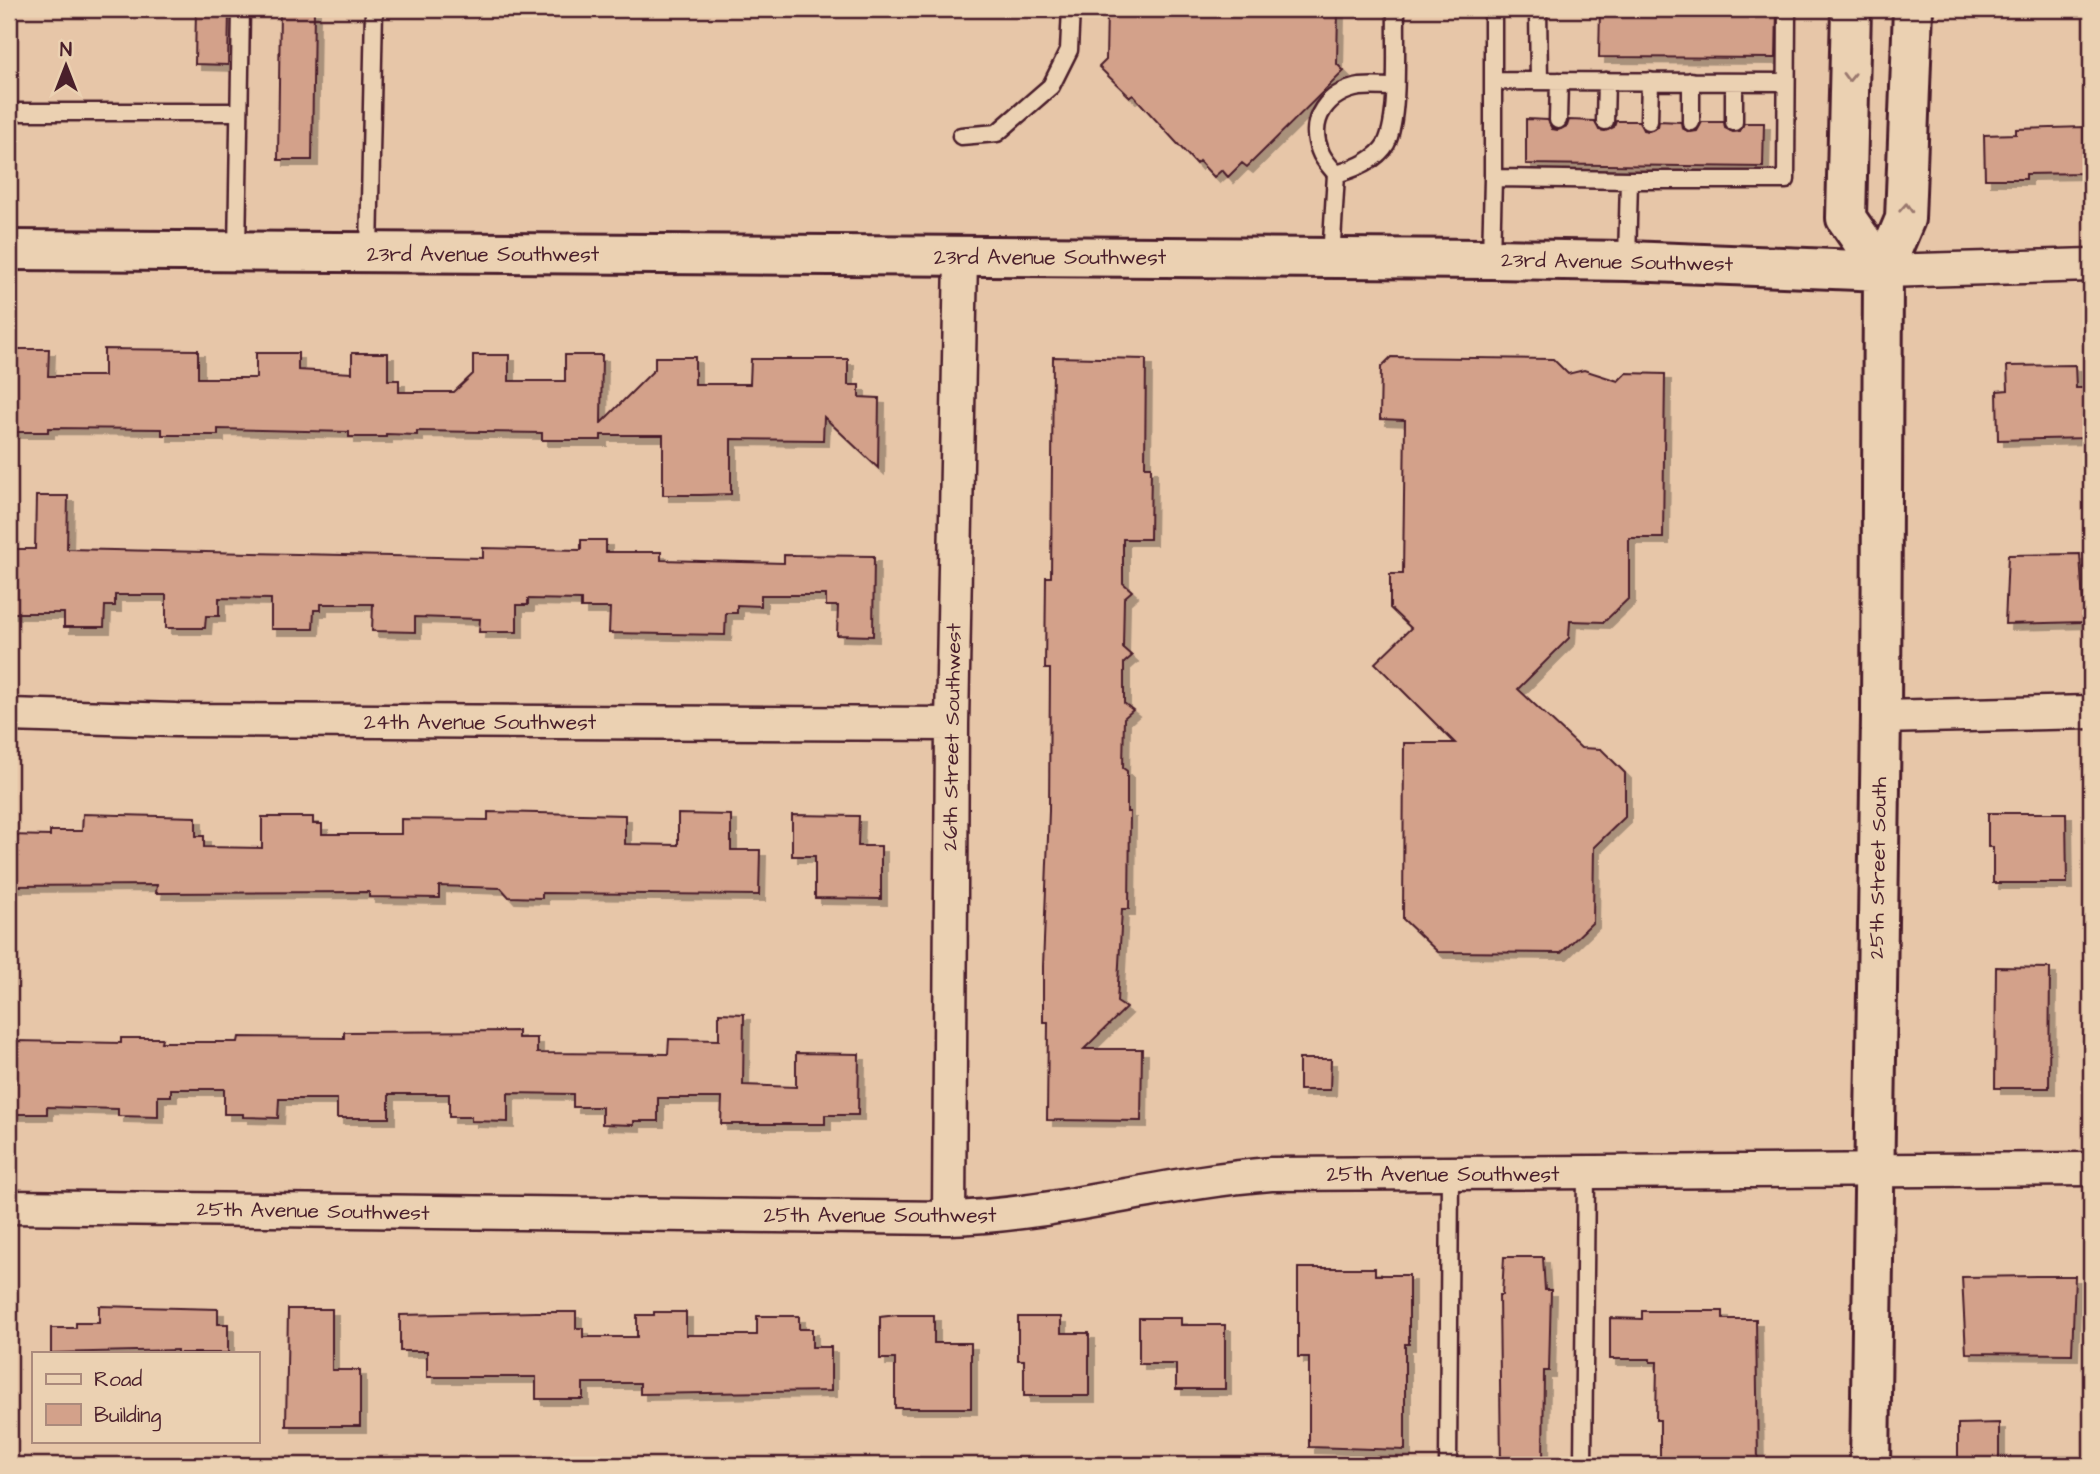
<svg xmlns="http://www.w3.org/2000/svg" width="2100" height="1474" font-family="'Architects Daughter',sans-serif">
	<defs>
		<filter id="shadow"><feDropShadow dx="6" dy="6" stdDeviation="0" flood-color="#0004"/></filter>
	</defs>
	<rect width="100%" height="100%" fill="#e7c6a8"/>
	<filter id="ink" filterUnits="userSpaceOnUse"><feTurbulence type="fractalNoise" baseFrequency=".0143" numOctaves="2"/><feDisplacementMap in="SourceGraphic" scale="14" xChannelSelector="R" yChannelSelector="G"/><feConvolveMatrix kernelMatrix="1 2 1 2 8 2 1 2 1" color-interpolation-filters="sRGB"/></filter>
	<g filter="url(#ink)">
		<!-- building -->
		<path fill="#d3a18a" stroke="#4a1f2b" stroke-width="2" filter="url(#shadow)" d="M 196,9 L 229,9 L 228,65 L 195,64 Z
			M 280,9 L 314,9 L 312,160 L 278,160 Z
			M 1107,9 L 1338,9 L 1337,64 L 1344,71 L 1247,167 L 1242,163 L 1228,177 L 1222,170 L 1214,177 L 1199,161 L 1196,164 L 1133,95 L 1130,97 L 1099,67 L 1106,60 Z
			M 1600,9 L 1777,9 L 1776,58 L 1599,57 Z
			M 1526,119 L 1548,120 L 1552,129 L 1558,130 L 1567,126 L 1569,120 L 1595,121 L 1599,130 L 1605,131 L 1614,127 L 1616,121 L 1639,121 L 1643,130 L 1649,131 L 1658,127 L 1659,121 L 1681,122 L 1682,128 L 1690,132 L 1697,131 L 1702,122 L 1724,122 L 1725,128 L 1733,132 L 1740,131 L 1744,123 L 1764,123 L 1763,167 L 1526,164 Z
			M 2084,127 L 2085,173 L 2026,174 L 2026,179 L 1985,179 L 1984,135 L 2016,134 L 2016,129 Z
			M 11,349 L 49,349 L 48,376 L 104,376 L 104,349 L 198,350 L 198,378 L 256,378 L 256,353 L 298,353 L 298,370 L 352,373 L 352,353 L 388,353 L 388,380 L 399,380 L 399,392 L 454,392 L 473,374 L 473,355 L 509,355 L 509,381 L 565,381 L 565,355 L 602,355 L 601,423 L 655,369 L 655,357 L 695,357 L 695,384 L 750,384 L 751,359 L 848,359 L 848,385 L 859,385 L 859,397 L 879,398 L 878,468 L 824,417 L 823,440 L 731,439 L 731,494 L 701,495 L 663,495 L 663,435 L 601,435 L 601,440 L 542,440 L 542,433 L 417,431 L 417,435 L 386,434 L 386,437 L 349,437 L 349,432 L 218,429 L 218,435 L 162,435 L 162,429 L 48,428 L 48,432 L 9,432 Z
			M 1053,357 L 1146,359 L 1145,467 L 1151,467 L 1150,539 L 1123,539 L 1123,583 L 1132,591 L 1124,598 L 1123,648 L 1132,656 L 1124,663 L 1124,703 L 1133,710 L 1124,718 L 1123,768 L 1127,771 L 1127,812 L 1130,812 L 1129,909 L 1122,909 L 1117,1002 L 1126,1008 L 1084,1049 L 1142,1049 L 1141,1121 L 1047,1120 L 1048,1022 L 1043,1022 L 1043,966 L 1049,811 L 1050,669 L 1045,669 L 1046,577 L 1051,577 Z
			M 1391,357 L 1553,359 L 1568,374 L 1584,370 L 1618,381 L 1626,373 L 1665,374 L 1663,538 L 1629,538 L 1629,598 L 1604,622 L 1570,621 L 1569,638 L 1518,689 L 1581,748 L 1601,749 L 1625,773 L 1625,817 L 1594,847 L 1593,922 L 1561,953 L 1438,952 L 1403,919 L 1404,743 L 1455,743 L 1375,663 L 1411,628 L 1390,608 L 1390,574 L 1403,574 L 1405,420 L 1380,419 L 1381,367 Z
			M 2075,365 L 2076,388 L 2089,388 L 2090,438 L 1998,440 L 1997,391 L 2008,390 L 2007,366 Z
			M 36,496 L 68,496 L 67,549 L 483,558 L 483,548 L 581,550 L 581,540 L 606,540 L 606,552 L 661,552 L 661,560 L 784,563 L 784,555 L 874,556 L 873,636 L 837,635 L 838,606 L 826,606 L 826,595 L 761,595 L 761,606 L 737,605 L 737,613 L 726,613 L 725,635 L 609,633 L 610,608 L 581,608 L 581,600 L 528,599 L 528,605 L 517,605 L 517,632 L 479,632 L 480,619 L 415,617 L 415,632 L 372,631 L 373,604 L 321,604 L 321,610 L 314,610 L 313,629 L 271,629 L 271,599 L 219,598 L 219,616 L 206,616 L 205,628 L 166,628 L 166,595 L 115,595 L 115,606 L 105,606 L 104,627 L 64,627 L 64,613 L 9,613 L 9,549 L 35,549 Z
			M 2080,554 L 2084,622 L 2005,624 L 2008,555 Z
			M 488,812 L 625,815 L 625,844 L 678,845 L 678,814 L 731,815 L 731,850 L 760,850 L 759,895 L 542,893 L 542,898 L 509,897 L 501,888 L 439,886 L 439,898 L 369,897 L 369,892 L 156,893 L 157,885 L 9,886 L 9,835 L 50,836 L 50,831 L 82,831 L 83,814 L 196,817 L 196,836 L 204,836 L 204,847 L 262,848 L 262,817 L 313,817 L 313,824 L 322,824 L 322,834 L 401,834 L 401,819 L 488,820 Z
			M 1988,813 L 2066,813 L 2067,883 L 1993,883 L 1993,847 L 1988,847 Z
			M 792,815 L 859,816 L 858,846 L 881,846 L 881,899 L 815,898 L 815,856 L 792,856 Z
			M 1996,967 L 2050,968 L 2049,1088 L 1995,1088 Z
			M 719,1013 L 744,1014 L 743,1085 L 796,1087 L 796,1053 L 859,1054 L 858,1115 L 825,1115 L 825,1124 L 721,1124 L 722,1098 L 658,1098 L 658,1121 L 634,1121 L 634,1125 L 602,1124 L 602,1107 L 573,1107 L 573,1094 L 508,1093 L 508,1122 L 471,1121 L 471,1117 L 449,1117 L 449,1094 L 389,1094 L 389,1118 L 337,1118 L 337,1099 L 279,1099 L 278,1118 L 243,1117 L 243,1114 L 224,1114 L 224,1089 L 171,1089 L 171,1096 L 158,1096 L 158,1117 L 118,1116 L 118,1109 L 47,1107 L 47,1114 L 9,1114 L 9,1083 L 16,1083 L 16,1041 L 121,1043 L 121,1038 L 162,1038 L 161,1042 L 238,1042 L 239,1037 L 344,1038 L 344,1032 L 518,1031 L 518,1038 L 537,1038 L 537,1053 L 668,1054 L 669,1039 L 719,1040 Z
			M 1299,1059 L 1331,1059 L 1330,1090 L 1299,1090 Z
			M 1504,1257 L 1543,1257 L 1545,1290 L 1551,1290 L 1549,1371 L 1544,1371 L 1543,1465 L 1501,1465 L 1499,1295 L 1502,1295 Z
			M 1298,1268 L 1375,1268 L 1375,1275 L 1409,1275 L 1409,1344 L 1405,1344 L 1405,1450 L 1309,1447 L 1309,1357 L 1298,1357 Z
			M 2037,1276 L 2075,1276 L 2072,1354 L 1966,1353 L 1962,1277 Z
			M 99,1306 L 218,1309 L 218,1324 L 228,1324 L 228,1353 L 177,1353 L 177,1350 L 51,1353 L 51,1328 L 76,1328 L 76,1323 L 99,1323 Z
			M 288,1309 L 332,1309 L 332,1370 L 360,1370 L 360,1426 L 286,1426 Z
			M 1642,1311 L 1723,1311 L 1723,1319 L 1756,1319 L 1758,1465 L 1660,1465 L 1660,1420 L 1656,1420 L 1657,1362 L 1650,1362 L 1650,1359 L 1610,1359 L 1610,1318 L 1642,1319 Z
			M 535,1312 L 576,1312 L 576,1328 L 583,1328 L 583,1337 L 637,1337 L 637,1315 L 654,1315 L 654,1312 L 686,1312 L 686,1335 L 757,1335 L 757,1316 L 799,1316 L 799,1329 L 812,1329 L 812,1347 L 831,1347 L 831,1391 L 640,1394 L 640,1383 L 583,1383 L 583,1399 L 536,1399 L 536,1377 L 427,1377 L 427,1351 L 400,1351 L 400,1315 Z
			M 897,1315 L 934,1315 L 934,1343 L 971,1343 L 971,1408 L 895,1408 L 895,1359 L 880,1359 L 880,1317 Z
			M 1018,1317 L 1061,1317 L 1061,1333 L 1089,1333 L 1089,1396 L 1024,1396 L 1024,1360 L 1018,1360 Z
			M 1139,1318 L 1181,1318 L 1181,1325 L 1225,1325 L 1225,1389 L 1176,1389 L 1176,1364 L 1139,1364 Z
			M 1999,1423 L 1999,1465 L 1958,1465 L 1958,1424 Z"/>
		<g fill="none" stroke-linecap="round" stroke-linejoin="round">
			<defs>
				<path id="lane" d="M 1538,9 L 1539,81
					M 1494,81 L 1786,82
					M 9,112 L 238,112
					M 1558,120 L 1559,81
					M 1605,121 L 1606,81
					M 1649,121 L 1650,81
					M 1691,122 L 1691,81
					M 1734,122 L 1734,82
					M 961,136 L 997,133 L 1051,86 L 1069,50 L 1071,9
					M 1336,174 C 1331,167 1323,160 1320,151 C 1307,119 1328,92 1360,87 C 1371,86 1383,87 1394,87
					M 1493,178 L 1493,9
					M 1629,180 L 1786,180 L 1787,9
					M 237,251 L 241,9
					M 369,252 L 374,9
					M 1331,259 L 1336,174 C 1354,169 1376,161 1386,144 C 1400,117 1395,43 1396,9
					M 1491,259 L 1493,178 L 1629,180 L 1627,261
					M 1448,1465 L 1450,1174
					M 1583,1465 L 1586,1174"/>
				<path id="street" d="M 1883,271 L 2091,265
					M 9,715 L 176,720 L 952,724
					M 1881,717 L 2091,712
					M 9,1207 L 949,1218 C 1058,1215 1163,1182 1271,1174 L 2091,1169
					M 949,1218 L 952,724 L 961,257"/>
				<path id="secondary" d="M 1851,9 L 1846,218 L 1883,271
					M 9,250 L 1491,259 L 1627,261 L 1883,271
					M 1870,1465 L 1881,717 L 1883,271 L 1905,219 L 1913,9"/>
			</defs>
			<!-- lane casing -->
			<use href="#lane" stroke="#4a1f2b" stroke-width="21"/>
			<!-- street casing -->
			<use href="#street" stroke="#4a1f2b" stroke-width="37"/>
			<!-- secondary casing -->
			<use href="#secondary" stroke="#4a1f2b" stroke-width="44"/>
			<!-- lane -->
			<use href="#lane" stroke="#ebd1b2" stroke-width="16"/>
			<!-- street -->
			<use href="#street" stroke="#ebd1b2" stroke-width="32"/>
			<!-- secondary -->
			<use href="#secondary" stroke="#ebd1b2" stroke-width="38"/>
		</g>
		<!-- one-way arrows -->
		<defs><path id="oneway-chevron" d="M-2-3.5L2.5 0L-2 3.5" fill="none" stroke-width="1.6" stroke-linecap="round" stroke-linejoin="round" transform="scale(1.75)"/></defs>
		<g stroke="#9a786e">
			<use href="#oneway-chevron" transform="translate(1849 77) rotate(91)"/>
			<use href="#oneway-chevron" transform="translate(1906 208) rotate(-87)"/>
		</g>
	</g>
	<g text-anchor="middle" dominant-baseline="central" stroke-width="6" stroke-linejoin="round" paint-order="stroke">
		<!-- street labels -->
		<g font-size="21" fill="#4a1f2b" stroke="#ebd1b2">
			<text x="483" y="254">23rd Avenue Southwest</text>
			<text x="1050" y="257">23rd Avenue Southwest</text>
			<text transform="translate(1617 262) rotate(1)">23rd Avenue Southwest</text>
			<text x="480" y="722">24th Avenue Southwest</text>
			<text transform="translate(952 737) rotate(-89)">26th Street Southwest</text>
			<text transform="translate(1878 868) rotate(-89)">25th Street South</text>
			<text x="1443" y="1174">25th Avenue Southwest</text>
			<text transform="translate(313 1211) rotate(1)">25th Avenue Southwest</text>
			<text x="880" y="1215">25th Avenue Southwest</text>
		</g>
	</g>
	<!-- margin -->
	<rect width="2100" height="1474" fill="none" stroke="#ebd1b2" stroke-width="35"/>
	<rect x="18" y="18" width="2065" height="1439" fill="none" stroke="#4a1f2b" stroke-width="2.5" filter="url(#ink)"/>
	<!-- legend -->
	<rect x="32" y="1352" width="228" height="91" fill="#ebd1b2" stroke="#ab8a7c" stroke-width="2"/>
	<rect x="46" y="1374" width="35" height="10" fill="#ebd1b2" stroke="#ab8a7c" stroke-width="2"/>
	<text x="94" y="1386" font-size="21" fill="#4a1f2b">Road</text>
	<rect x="46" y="1404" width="35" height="21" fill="#d3a18a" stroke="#ab8a7c" stroke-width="2"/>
	<text x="94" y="1422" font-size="21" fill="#4a1f2b">Building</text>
	<!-- north arrow -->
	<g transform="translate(66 66)" stroke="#ebd1b2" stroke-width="5" paint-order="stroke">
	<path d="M0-5L12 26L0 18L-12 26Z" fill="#4a1f2b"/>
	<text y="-10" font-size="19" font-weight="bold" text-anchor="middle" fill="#4a1f2b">N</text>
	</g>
</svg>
